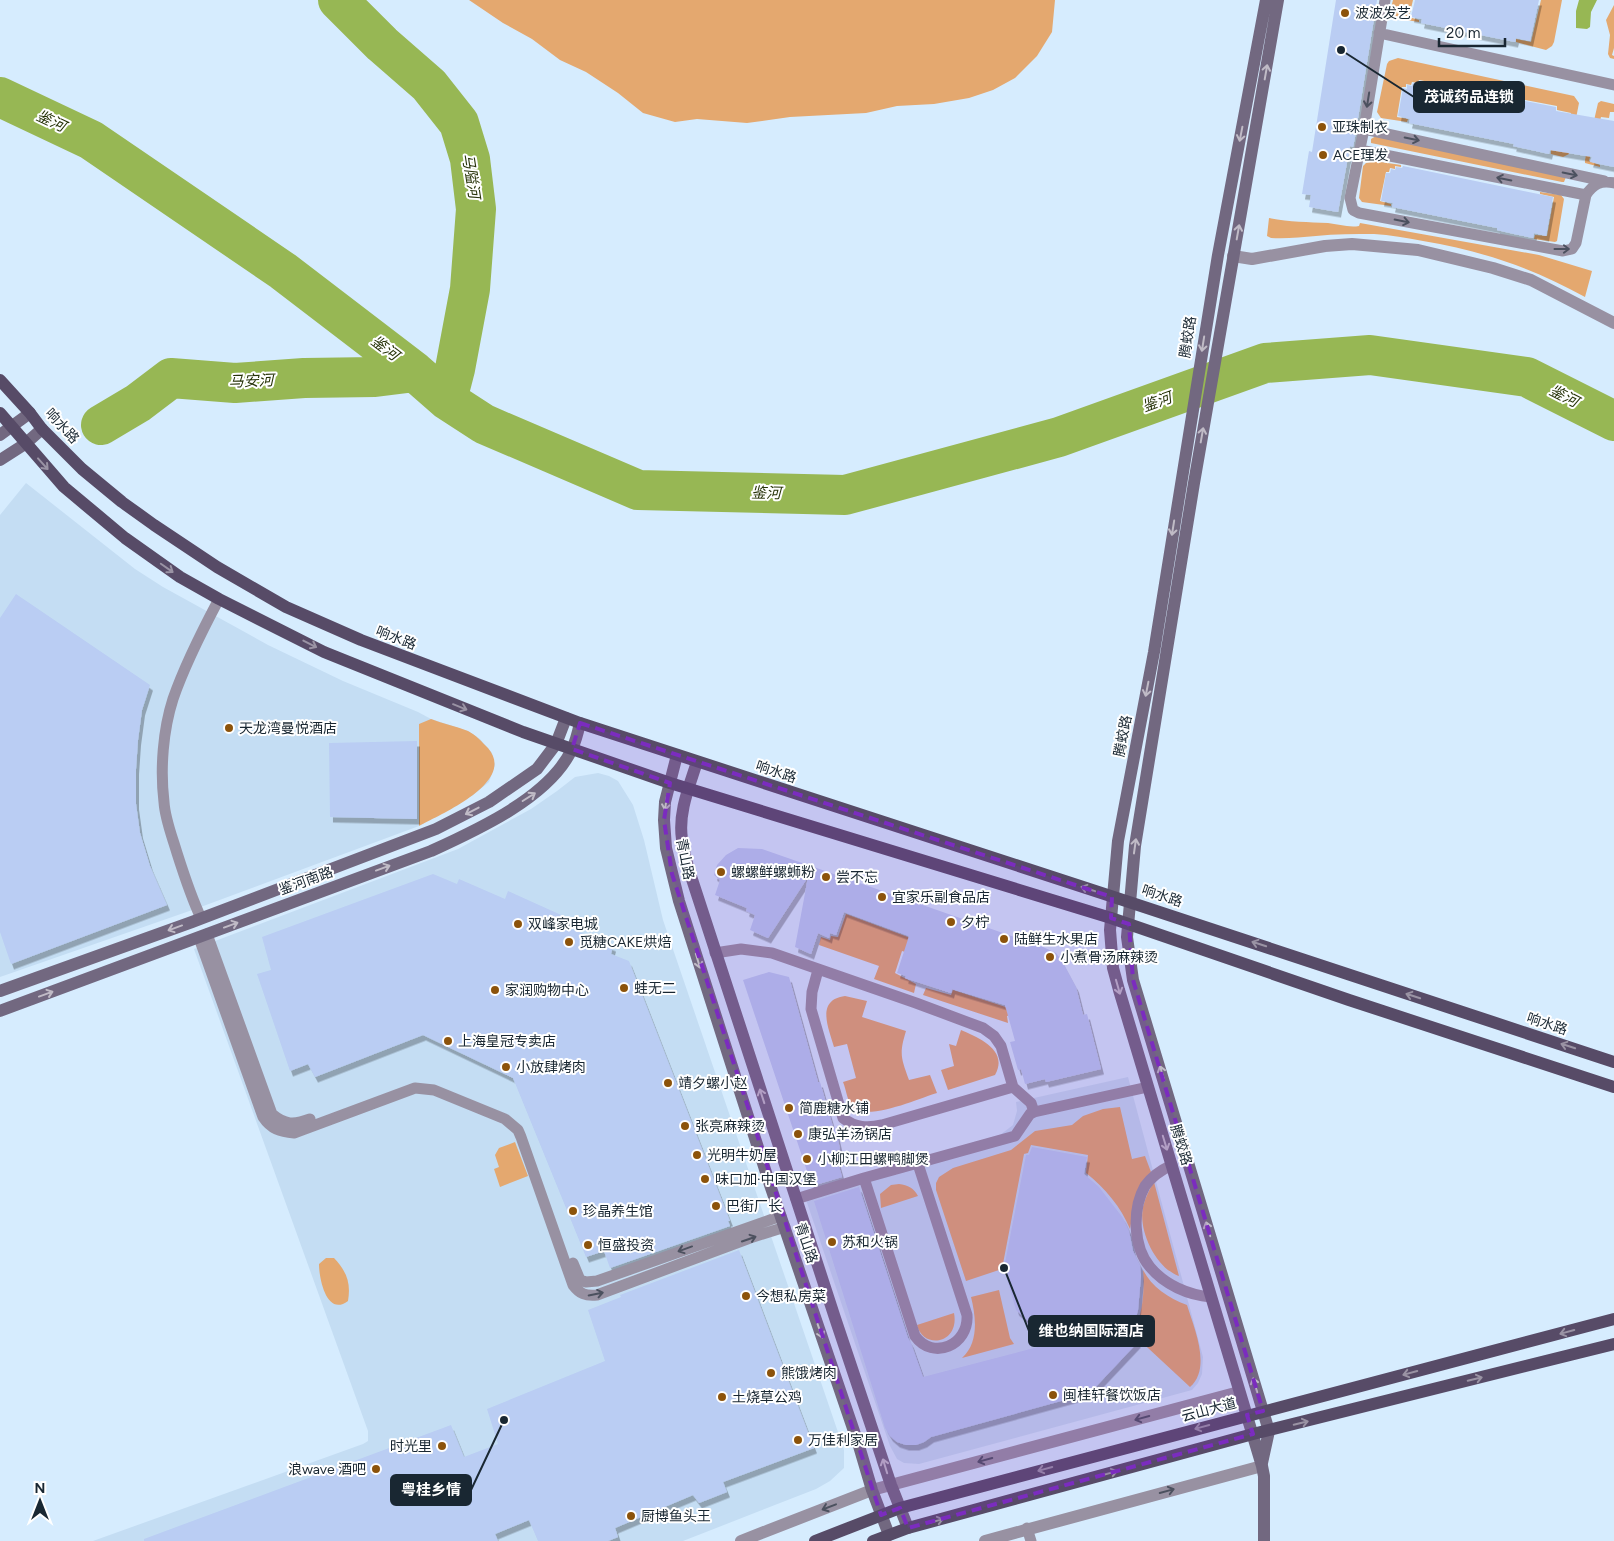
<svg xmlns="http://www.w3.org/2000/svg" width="1614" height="1541" font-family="Figtree,'Noto Sans SC',sans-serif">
	<defs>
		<filter id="shadow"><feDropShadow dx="3" dy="5.5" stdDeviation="0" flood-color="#0004"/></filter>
	</defs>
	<rect width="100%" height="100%" fill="#d6ecfe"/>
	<!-- built -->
	<path fill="#c4ddf3" d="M 26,483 L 135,569 L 163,587 L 268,645 L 343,681 L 418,712 L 431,719 L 468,731 L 480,739 L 492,753 L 495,765 L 489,782 L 473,795 L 419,826 L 198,908 L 0,977 L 0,515 Z
		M 598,773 L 609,776 L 618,781 L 633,805 L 644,840 L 663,920 L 840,1438 L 844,1450 L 844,1468 L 830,1481 L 816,1489 L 683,1541 L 93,1541 L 363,1444 L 368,1441 L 368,1431 L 194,949 L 458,849 L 531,809 L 557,791 L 575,777 Z
		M 1128,1077 L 1203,1357 L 1202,1374 L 1198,1383 L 1192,1390 L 919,1464 L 904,1463 L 897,1459 L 890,1446 L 803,1191 L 1000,1135 L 1013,1125 L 1017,1111 L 1016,1102 Z"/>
	<!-- green -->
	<path fill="#e4a86f" d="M 469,0 L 1055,0 L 1052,32 L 1037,56 L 1015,78 L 993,90 L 969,98 L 934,104 L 897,106 L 866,113 L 790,117 L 747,123 L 697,119 L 675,122 L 643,113 L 618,93 L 586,72 L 560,60 L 532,39 L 503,23 Z
		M 1393,0 L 1413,0 L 1409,17 L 1419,20 L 1419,22 L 1393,18 L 1390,12 Z
		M 1541,0 L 1562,0 L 1554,42 L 1552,46 L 1546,50 L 1516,42 L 1516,39 L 1531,42 Z
		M 1614,5 L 1614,48 L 1612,55 L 1614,56 L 1614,59 L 1610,58 L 1608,54 L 1610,35 L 1606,20 Z
		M 1398,58 L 1574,96 L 1579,103 L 1569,154 L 1563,157 L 1551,154 L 1551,150 L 1564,152 L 1571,113 L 1557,110 L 1557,106 L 1489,93 L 1487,99 L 1482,97 L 1482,92 L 1419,80 L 1418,83 L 1412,82 L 1411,85 L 1406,84 L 1406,87 L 1402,87 L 1397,117 L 1408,119 L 1407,122 L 1381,118 L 1377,112 L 1387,64 L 1389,61 Z
		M 1601,101 L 1614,104 L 1614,112 L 1610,112 L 1609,118 L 1601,117 L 1589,161 L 1600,165 L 1600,167 L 1585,163 L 1585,160 L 1598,103 Z
		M 1376,136 L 1566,177 L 1564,182 L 1562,182 L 1371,143 L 1371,139 Z
		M 1374,161 L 1401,165 L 1401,167 L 1395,166 L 1395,169 L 1390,168 L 1389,172 L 1386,172 L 1380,201 L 1391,204 L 1391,206 L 1362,202 L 1359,198 L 1363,166 L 1366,163 Z
		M 1540,192 L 1561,195 L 1564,199 L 1557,241 L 1555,242 L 1534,239 L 1535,235 L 1547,236 L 1554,197 L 1540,194 Z
		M 1269,218 C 1289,222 1308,222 1328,223 C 1338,224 1349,228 1359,226 L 1360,223 L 1539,255 L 1592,271 L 1585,297 C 1533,268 1482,251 1423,241 C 1407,238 1390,235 1374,234 C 1355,234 1335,234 1316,236 C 1301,237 1287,239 1271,238 L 1267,236 Z
		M 431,719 C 443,724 456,726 468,731 C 476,735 482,742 488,748 C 517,782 441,814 419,826 L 419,724 Z
		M 846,914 L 916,940 L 908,953 L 902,951 L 895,973 L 916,984 L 914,993 L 874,979 L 879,966 L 819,945 L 821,937 L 830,940 L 831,936 L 838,937 Z
		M 926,988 L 951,995 L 953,990 L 1015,1010 L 1019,1013 L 1007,1016 L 1008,1023 L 923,995 Z
		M 845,996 L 867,1001 L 862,1017 L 906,1031 C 899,1054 901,1058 909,1080 L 930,1075 L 937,1093 C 920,1098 862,1124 851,1105 C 847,1099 846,1089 843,1082 L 856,1078 L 847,1044 L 834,1047 C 829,1029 815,1000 845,996 Z
		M 961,1030 C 979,1038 1009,1050 995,1075 L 948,1090 L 941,1070 L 954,1066 L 949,1044 L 956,1046 Z
		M 1120,1107 L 1132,1159 L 1145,1156 L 1151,1172 L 1132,1218 L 1130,1229 C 1121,1207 1105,1188 1086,1173 L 1088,1155 L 1031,1145 L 1028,1153 L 1024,1154 L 1002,1269 L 966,1281 L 936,1190 L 936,1183 L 939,1177 L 953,1168 L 1011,1150 L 1035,1131 L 1072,1125 L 1083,1116 L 1103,1109 Z
		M 515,1142 L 528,1176 L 500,1187 L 494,1169 L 499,1167 L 495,1155 L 499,1148 Z
		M 1154,1182 L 1179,1276 C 1156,1268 1138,1231 1143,1207 C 1145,1198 1149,1190 1154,1182 Z
		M 899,1184 C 908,1185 914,1188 918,1196 L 881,1208 L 880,1194 L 891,1185 Z
		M 326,1258 L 334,1258 C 347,1272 351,1283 348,1301 C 327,1317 319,1279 319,1264 Z
		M 1143,1270 C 1152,1287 1168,1298 1187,1305 C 1194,1328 1212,1368 1190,1387 L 1134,1335 C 1142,1315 1145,1291 1143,1270 Z
		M 999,1290 L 1010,1338 L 1014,1344 L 962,1358 C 979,1343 976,1317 971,1297 Z
		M 954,1313 C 960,1344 923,1350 917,1325 Z"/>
	<!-- water -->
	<path fill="#97b754" d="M 1579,0 L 1597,0 L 1591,12 L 1590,27 L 1587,29 L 1576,28 L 1576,11 Z"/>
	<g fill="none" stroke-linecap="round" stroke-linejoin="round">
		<!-- river -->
		<path stroke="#97b754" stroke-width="40" d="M 338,0 L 382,44 L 429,85 L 459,123 L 470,159 L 476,209 L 470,289 L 455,369 L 447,400
			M 0,97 L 91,140 L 283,271 L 415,372 L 447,400 L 484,424 L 638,490 L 845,495 L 1059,437 L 1265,363 L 1370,355 L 1527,377 L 1614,421
			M 101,425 L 138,403 L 171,378 L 235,383 L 304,378 L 375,377 L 415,372"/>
	</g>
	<!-- building -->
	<path fill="#bacdf3" filter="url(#shadow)" d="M 1336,0 L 1377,0 L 1355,137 L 1353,147 L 1350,146 L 1338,212 L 1309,207 L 1311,195 L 1302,194 L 1309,151 L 1312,152 Z
		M 1415,0 L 1539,0 L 1530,41 L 1516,38 L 1515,42 L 1421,23 L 1422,19 L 1411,17 Z
		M 1420,81 L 1556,107 L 1556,111 L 1614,121 L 1614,167 L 1590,162 L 1592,157 L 1550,150 L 1549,154 L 1513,146 L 1514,144 L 1409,123 L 1410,119 L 1398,116 L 1403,88 L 1407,89 L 1407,85 L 1412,86 L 1413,83 L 1419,84 Z
		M 1403,166 L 1553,197 L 1546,236 L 1534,233 L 1533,238 L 1514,234 L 1497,230 L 1497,228 L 1392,207 L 1393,203 L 1381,201 L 1386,173 L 1390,173 L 1391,169 L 1395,170 L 1396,167 L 1402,168 Z
		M 16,594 L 150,685 L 142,710 L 138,740 L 136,769 L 136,804 L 140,833 L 150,866 L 167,905 L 11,964 L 0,932 L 0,618 Z
		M 417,741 L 417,819 L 330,817 L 329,743 Z
		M 738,848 L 762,849 L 1043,947 L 1056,953 L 1062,961 L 1076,987 L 1083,1015 L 1087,1014 L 1101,1069 L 1046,1082 L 1045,1079 L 1025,1084 L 1021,1069 L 1018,1070 L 1010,1042 L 1015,1041 L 1005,1005 L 952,989 L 951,993 L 905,978 L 906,976 L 897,973 L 909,936 L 844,912 L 836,935 L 830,933 L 829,938 L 818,933 L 811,954 L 795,947 L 808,877 L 768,938 L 750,930 L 755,915 L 746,911 L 747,908 L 715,895 L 720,880 L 714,875 L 717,865 L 726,855 Z
		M 433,874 L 457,884 L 459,879 L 505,899 L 508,891 L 570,919 L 566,927 L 613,946 L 611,954 L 629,961 L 730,1221 L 728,1221 L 730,1226 L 610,1268 L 604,1251 L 586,1257 L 513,1078 L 423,1035 L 315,1077 L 308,1064 L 290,1071 L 257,974 L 271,970 L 262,937 Z
		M 769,972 L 789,977 L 818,1082 L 820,1082 L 833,1127 L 835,1127 L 840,1149 L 835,1152 L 842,1177 L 812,1186 L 743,980 Z
		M 1032,1147 L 1087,1157 L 1084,1174 L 1099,1187 L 1123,1218 L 1129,1231 L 1133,1251 L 1140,1265 L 1141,1276 L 1138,1310 L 1131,1335 L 1138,1342 L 1090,1393 L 931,1437 L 924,1442 L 916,1445 L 906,1445 L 897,1442 L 890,1436 L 885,1428 L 814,1201 L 859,1187 L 908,1338 L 911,1343 L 923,1377 L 1053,1343 L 1016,1310 L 1004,1268 L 1026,1155 L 1029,1155 Z
		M 739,1250 L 814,1448 L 723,1482 L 727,1492 L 699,1503 L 693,1495 L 615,1528 L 618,1537 L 608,1541 L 538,1541 L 529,1520 L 495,1534 L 498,1541 L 144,1541 L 144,1539 L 451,1425 L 464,1457 L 498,1444 L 487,1409 L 605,1361 L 588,1310 L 621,1297 L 620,1295 Z"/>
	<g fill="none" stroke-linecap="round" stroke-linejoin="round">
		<!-- lane -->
		<path stroke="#9891a2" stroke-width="11" d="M 1385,0 L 1364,129 L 1350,198 L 1353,210 L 1359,213 L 1563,251 L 1572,249 L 1576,243 L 1586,195 C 1593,184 1601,180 1614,183
			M 1379,33 L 1614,85
			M 1364,129 L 1604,181
			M 1360,150 L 1586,195
			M 201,918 C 191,897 184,875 177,853 C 172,836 165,819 164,802 C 160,769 163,730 173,699 C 185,664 202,631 219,599
			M 207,934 L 272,1114 C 285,1125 294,1125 310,1119
			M 199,938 L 263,1117 C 271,1129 280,1132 294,1133 L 415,1088 L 434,1090 L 505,1119 L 518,1130 L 521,1137 L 573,1285 C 580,1294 585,1296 597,1295 L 750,1238 L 785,1227
			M 715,953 L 741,949 L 772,953 L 916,1003 L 983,1028 L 994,1036 L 1001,1046 L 1013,1087 L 1031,1103 L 1034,1112
			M 818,970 L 812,992 L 811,1009 L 843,1118 C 855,1128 868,1128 882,1125 L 1013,1087
			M 1172,1165 C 1161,1170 1152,1176 1145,1186 C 1132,1209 1133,1247 1150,1267 C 1165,1285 1188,1295 1211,1297
			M 864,1178 L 915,1336 C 933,1361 969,1345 967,1315 L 918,1164
			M 796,1199 L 864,1178 L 1015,1136 L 1030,1114 L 1034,1112 L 1148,1087
			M 573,1263 L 580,1280 L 586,1282 L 597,1281 L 781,1216
			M 1027,1528 L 1031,1541"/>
		<!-- street -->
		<path stroke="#9891a2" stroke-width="12" d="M 1233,256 L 1252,259 L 1325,246 L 1352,244 L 1418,250 L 1493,268 L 1531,280 L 1614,323
			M 741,1541 L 872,1490 L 1239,1392
			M 985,1541 L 1262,1466"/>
		<!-- secondary -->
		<path stroke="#726880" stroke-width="12" d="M 0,435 L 30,413
			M 0,460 L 25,444 L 42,429
			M 677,755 L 665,802 L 664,820 L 666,848 L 679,901 L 770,1185 L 859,1446 L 872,1490 L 889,1535
			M 697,762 C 689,787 678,813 682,839 C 683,850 686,860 689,870 L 835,1318 L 891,1485 L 908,1528
			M 0,991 L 192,922 L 436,829 L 489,802 L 537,769 L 556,744 L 566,718
			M 0,1011 L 431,851 C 477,830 550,797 572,749 C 576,741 578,732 580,723
			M 1262,1463 L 1269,1431 L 1133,980 L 1127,937 L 1135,846 L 1194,483 L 1278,0
			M 1264,1541 L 1264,1476 L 1262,1466 L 1119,990 L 1113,968 L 1110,930 L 1118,841 L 1154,652 L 1218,255 L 1266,0"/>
		<!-- primary -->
		<path stroke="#574b67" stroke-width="12" d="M 0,380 L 30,413 L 42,429 L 82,469 L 122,502 L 154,525 L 217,567 L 286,607 L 361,640 L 580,723 L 1129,902 L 1614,1062
			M 0,413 L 64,487 L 125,538 L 180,577 L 219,599 L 324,652 L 523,732 L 670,783 L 1111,918 L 1349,1000 L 1614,1087
			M 815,1541 L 900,1508 L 1614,1319
			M 873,1541 L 908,1528 L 1253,1434 L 1614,1344"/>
	</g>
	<!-- one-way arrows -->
	<defs><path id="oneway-shaft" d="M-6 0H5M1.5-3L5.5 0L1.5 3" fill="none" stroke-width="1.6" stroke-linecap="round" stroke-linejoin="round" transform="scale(1.25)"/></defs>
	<g stroke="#c0bbc6">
		<use href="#oneway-shaft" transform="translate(1266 72) rotate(-80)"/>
		<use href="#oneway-shaft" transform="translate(1241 134) rotate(101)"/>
		<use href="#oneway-shaft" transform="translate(1238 232) rotate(-80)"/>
		<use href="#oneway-shaft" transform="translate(1203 344) rotate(99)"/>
		<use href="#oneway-shaft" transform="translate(1202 435) rotate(-80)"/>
		<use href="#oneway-shaft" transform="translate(1173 528) rotate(99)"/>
		<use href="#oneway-shaft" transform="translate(1147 689) rotate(101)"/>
		<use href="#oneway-shaft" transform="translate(529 797) rotate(-32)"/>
		<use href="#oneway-shaft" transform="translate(666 803) rotate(98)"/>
		<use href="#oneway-shaft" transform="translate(472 811) rotate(153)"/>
		<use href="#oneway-shaft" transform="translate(1135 846) rotate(-82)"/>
		<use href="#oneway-shaft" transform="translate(383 868) rotate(-20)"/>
		<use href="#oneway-shaft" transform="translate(231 925) rotate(-20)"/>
		<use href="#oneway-shaft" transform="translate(175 928) rotate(160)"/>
		<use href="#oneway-shaft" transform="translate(698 961) rotate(73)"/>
		<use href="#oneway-shaft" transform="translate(1118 987) rotate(74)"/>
		<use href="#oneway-shaft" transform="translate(46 994) rotate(-20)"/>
		<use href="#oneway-shaft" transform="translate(1162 1073) rotate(-107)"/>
		<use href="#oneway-shaft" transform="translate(762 1096) rotate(-108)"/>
		<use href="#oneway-shaft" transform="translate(1165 1143) rotate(73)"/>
		<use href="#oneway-shaft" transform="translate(1208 1229) rotate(-107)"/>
		<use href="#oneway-shaft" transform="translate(820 1331) rotate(71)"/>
		<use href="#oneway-shaft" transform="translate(1255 1385) rotate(-107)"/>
		<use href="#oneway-shaft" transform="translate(885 1466) rotate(-107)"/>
	</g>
	<g stroke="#4c515f">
		<use href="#oneway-shaft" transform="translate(1368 100) rotate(99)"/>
		<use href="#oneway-shaft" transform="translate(1412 139) rotate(12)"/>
		<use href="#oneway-shaft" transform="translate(1570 174) rotate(12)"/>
		<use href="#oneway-shaft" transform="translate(1504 179) rotate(-169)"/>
		<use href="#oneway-shaft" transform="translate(1402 221) rotate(11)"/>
		<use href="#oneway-shaft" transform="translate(1562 249)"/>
		<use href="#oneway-shaft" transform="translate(749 1239) rotate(-19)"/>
		<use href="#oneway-shaft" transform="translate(685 1249) rotate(160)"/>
		<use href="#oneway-shaft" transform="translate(596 1294) rotate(-11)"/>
		<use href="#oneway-shaft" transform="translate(1142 1418) rotate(165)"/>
		<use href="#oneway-shaft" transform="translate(985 1460) rotate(165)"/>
		<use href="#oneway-shaft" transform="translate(1167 1491) rotate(-15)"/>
		<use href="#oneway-shaft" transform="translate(829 1507) rotate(159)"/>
	</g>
	<g stroke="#9a93a4">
		<use href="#oneway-shaft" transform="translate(43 464) rotate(48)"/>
		<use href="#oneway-shaft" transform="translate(167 568) rotate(35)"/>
		<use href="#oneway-shaft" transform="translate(310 644) rotate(27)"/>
		<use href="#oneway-shaft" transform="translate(460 707) rotate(22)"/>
		<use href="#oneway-shaft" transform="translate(1088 889) rotate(-162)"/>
		<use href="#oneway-shaft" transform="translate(1259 944) rotate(-162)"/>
		<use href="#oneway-shaft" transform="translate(1413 996) rotate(-162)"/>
		<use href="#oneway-shaft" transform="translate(1568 1046) rotate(-162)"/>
		<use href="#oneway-shaft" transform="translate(1567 1332) rotate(165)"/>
		<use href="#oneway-shaft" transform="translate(1410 1373) rotate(165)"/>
		<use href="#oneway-shaft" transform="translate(1475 1379) rotate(-14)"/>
		<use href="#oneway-shaft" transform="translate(1301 1423) rotate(-14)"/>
		<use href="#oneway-shaft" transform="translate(1202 1427) rotate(165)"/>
		<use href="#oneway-shaft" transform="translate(1045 1469) rotate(165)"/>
		<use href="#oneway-shaft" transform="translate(1110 1473) rotate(-15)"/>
		<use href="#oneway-shaft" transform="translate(936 1521) rotate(-15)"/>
	</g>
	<!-- marked area -->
	<path fill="#7b2cbf" fill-opacity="0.2" stroke="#7b2cbf" stroke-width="4" stroke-dasharray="10 6" stroke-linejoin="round" d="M 580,723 L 1112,897 L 1111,918 L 1129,924 L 1133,980 L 1263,1411 L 1247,1415 L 1253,1434 L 908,1528 L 900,1508 L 881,1515 L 672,874 L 664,820 L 670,783 L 572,749 Z"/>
	<!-- markers -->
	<g fill="#8c530b" stroke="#fff" stroke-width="2">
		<circle cx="1345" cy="13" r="5"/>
		<circle cx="1322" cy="127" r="5"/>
		<circle cx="1323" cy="155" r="5"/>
		<circle cx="229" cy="728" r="5"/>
		<circle cx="721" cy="872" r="5"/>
		<circle cx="826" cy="877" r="5"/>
		<circle cx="882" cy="897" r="5"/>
		<circle cx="951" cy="922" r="5"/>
		<circle cx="518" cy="924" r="5"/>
		<circle cx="1004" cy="939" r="5"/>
		<circle cx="569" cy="942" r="5"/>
		<circle cx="1050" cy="957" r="5"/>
		<circle cx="624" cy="988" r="5"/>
		<circle cx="495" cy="990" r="5"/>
		<circle cx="448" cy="1041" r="5"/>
		<circle cx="506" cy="1067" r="5"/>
		<circle cx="668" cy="1083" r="5"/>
		<circle cx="789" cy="1108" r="5"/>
		<circle cx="685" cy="1126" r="5"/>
		<circle cx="798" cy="1134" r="5"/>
		<circle cx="697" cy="1155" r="5"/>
		<circle cx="807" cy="1159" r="5"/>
		<circle cx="705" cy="1179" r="5"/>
		<circle cx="716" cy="1206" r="5"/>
		<circle cx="573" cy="1211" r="5"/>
		<circle cx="832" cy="1242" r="5"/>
		<circle cx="588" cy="1245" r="5"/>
		<circle cx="746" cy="1296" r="5"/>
		<circle cx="771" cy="1373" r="5"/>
		<circle cx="1053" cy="1395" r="5"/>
		<circle cx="722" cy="1397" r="5"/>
		<circle cx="798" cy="1440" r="5"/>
		<circle cx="442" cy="1446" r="5"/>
		<circle cx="376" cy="1469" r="5"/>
		<circle cx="631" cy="1516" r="5"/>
	</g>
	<g text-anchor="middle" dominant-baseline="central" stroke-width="4" stroke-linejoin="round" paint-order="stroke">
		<!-- poi labels -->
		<g font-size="14" fill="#192732" stroke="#fff" text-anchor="start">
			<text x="1355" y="13">波波发艺</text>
			<text x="1332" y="127">亚珠制衣</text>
			<text x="1333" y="155">ACE理发</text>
			<text x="239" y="728">天龙湾曼悦酒店</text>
			<text x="731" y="872">螺螺鲜螺蛳粉</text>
			<text x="836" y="877">尝不忘</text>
			<text x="892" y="897">宜家乐副食品店</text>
			<text x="961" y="922">夕柠</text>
			<text x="528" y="924">双峰家电城</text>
			<text x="1014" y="939">陆鲜生水果店</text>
			<text x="579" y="942">觅糖CAKE烘焙</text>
			<text x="1060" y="957">小煮骨汤麻辣烫</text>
			<text x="634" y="988">蛙无二</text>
			<text x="505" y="990">家润购物中心</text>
			<text x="458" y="1041">上海皇冠专卖店</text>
			<text x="516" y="1067">小放肆烤肉</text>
			<text x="678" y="1083">靖夕螺小赵</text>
			<text x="799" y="1108">简鹿糖水铺</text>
			<text x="695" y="1126">张亮麻辣烫</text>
			<text x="808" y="1134">康弘羊汤锅店</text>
			<text x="707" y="1155">光明牛奶屋</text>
			<text x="817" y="1159">小柳江田螺鸭脚煲</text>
			<text x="715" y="1179">味口加·中国汉堡</text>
			<text x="726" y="1206">巴街厂长</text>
			<text x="583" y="1211">珍晶养生馆</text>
			<text x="842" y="1242">苏和火锅</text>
			<text x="598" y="1245">恒盛投资</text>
			<text x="756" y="1296">今想私房菜</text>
			<text x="781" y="1373">熊饿烤肉</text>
			<text x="1063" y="1395">闽桂轩餐饮饭店</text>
			<text x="732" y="1397">土烧草公鸡</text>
			<text x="808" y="1440">万佳利家居</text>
			<text x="432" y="1446" text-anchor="end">时光里</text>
			<text x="366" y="1469" text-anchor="end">浪wave 酒吧</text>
			<text x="641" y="1516">厨博鱼头王</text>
		</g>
		<!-- street labels -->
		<g font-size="14" fill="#192732" stroke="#fff">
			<text transform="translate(1188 337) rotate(-81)">腾蛟路</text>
			<text transform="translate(62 426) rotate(47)">响水路</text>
			<text transform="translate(396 638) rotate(21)">响水路</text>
			<text transform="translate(1123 736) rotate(-79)">腾蛟路</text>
			<text transform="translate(776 772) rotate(18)">响水路</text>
			<text transform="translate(685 859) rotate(79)">青山路</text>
			<text transform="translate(306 881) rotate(-20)">鉴河南路</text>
			<text transform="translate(1162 896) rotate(18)">响水路</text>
			<text transform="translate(1547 1024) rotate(18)">响水路</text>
			<text transform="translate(1181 1145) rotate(73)">腾蛟路</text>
			<text transform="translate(806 1243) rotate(71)">青山路</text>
			<text transform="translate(1209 1410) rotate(-15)">云山大道</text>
		</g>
		<!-- water labels -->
		<g font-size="15" font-style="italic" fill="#273309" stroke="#fff">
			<text transform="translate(51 121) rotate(25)">鉴河</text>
			<text transform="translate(471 176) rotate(81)">马隘河</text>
			<text transform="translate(385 348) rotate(37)">鉴河</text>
			<text transform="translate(251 381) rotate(-2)">马安河</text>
			<text transform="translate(1564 396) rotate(27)">鉴河</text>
			<text transform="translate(1157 402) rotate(-20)">鉴河</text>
			<text transform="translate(766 493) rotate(1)">鉴河</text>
		</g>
	</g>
	<!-- callouts -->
	<path fill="none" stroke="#192732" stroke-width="2" d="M1341 50L1414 97M1004 1268L1029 1331M504 1420L471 1490"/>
	<g fill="#192732" stroke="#fff" stroke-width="2">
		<circle cx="1341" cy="50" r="5"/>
		<circle cx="1004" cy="1268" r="5"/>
		<circle cx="504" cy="1420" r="5"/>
	</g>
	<g fill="#192732" stroke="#192732" stroke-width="2">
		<rect x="1414" y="82" width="110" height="30" rx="5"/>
		<rect x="1029" y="1316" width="125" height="30" rx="5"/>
		<rect x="391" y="1475" width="80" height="30" rx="5"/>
	</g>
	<g font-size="15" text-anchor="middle" font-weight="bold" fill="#fff">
		<text x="1469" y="102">茂诚药品连锁</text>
		<text x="1091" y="1336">维也纳国际酒店</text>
		<text x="431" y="1495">粤桂乡情</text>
	</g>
	<!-- north arrow -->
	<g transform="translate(40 1501)" stroke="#ffffff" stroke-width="4" paint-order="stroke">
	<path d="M0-4L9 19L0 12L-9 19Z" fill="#192732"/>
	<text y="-8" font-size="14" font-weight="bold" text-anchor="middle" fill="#192732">N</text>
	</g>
	<!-- scale -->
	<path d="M1439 38v8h66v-8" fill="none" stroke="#192732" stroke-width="2.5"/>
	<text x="1446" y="38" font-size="15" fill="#192732" stroke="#ffffff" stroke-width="4" paint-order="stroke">20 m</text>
</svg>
